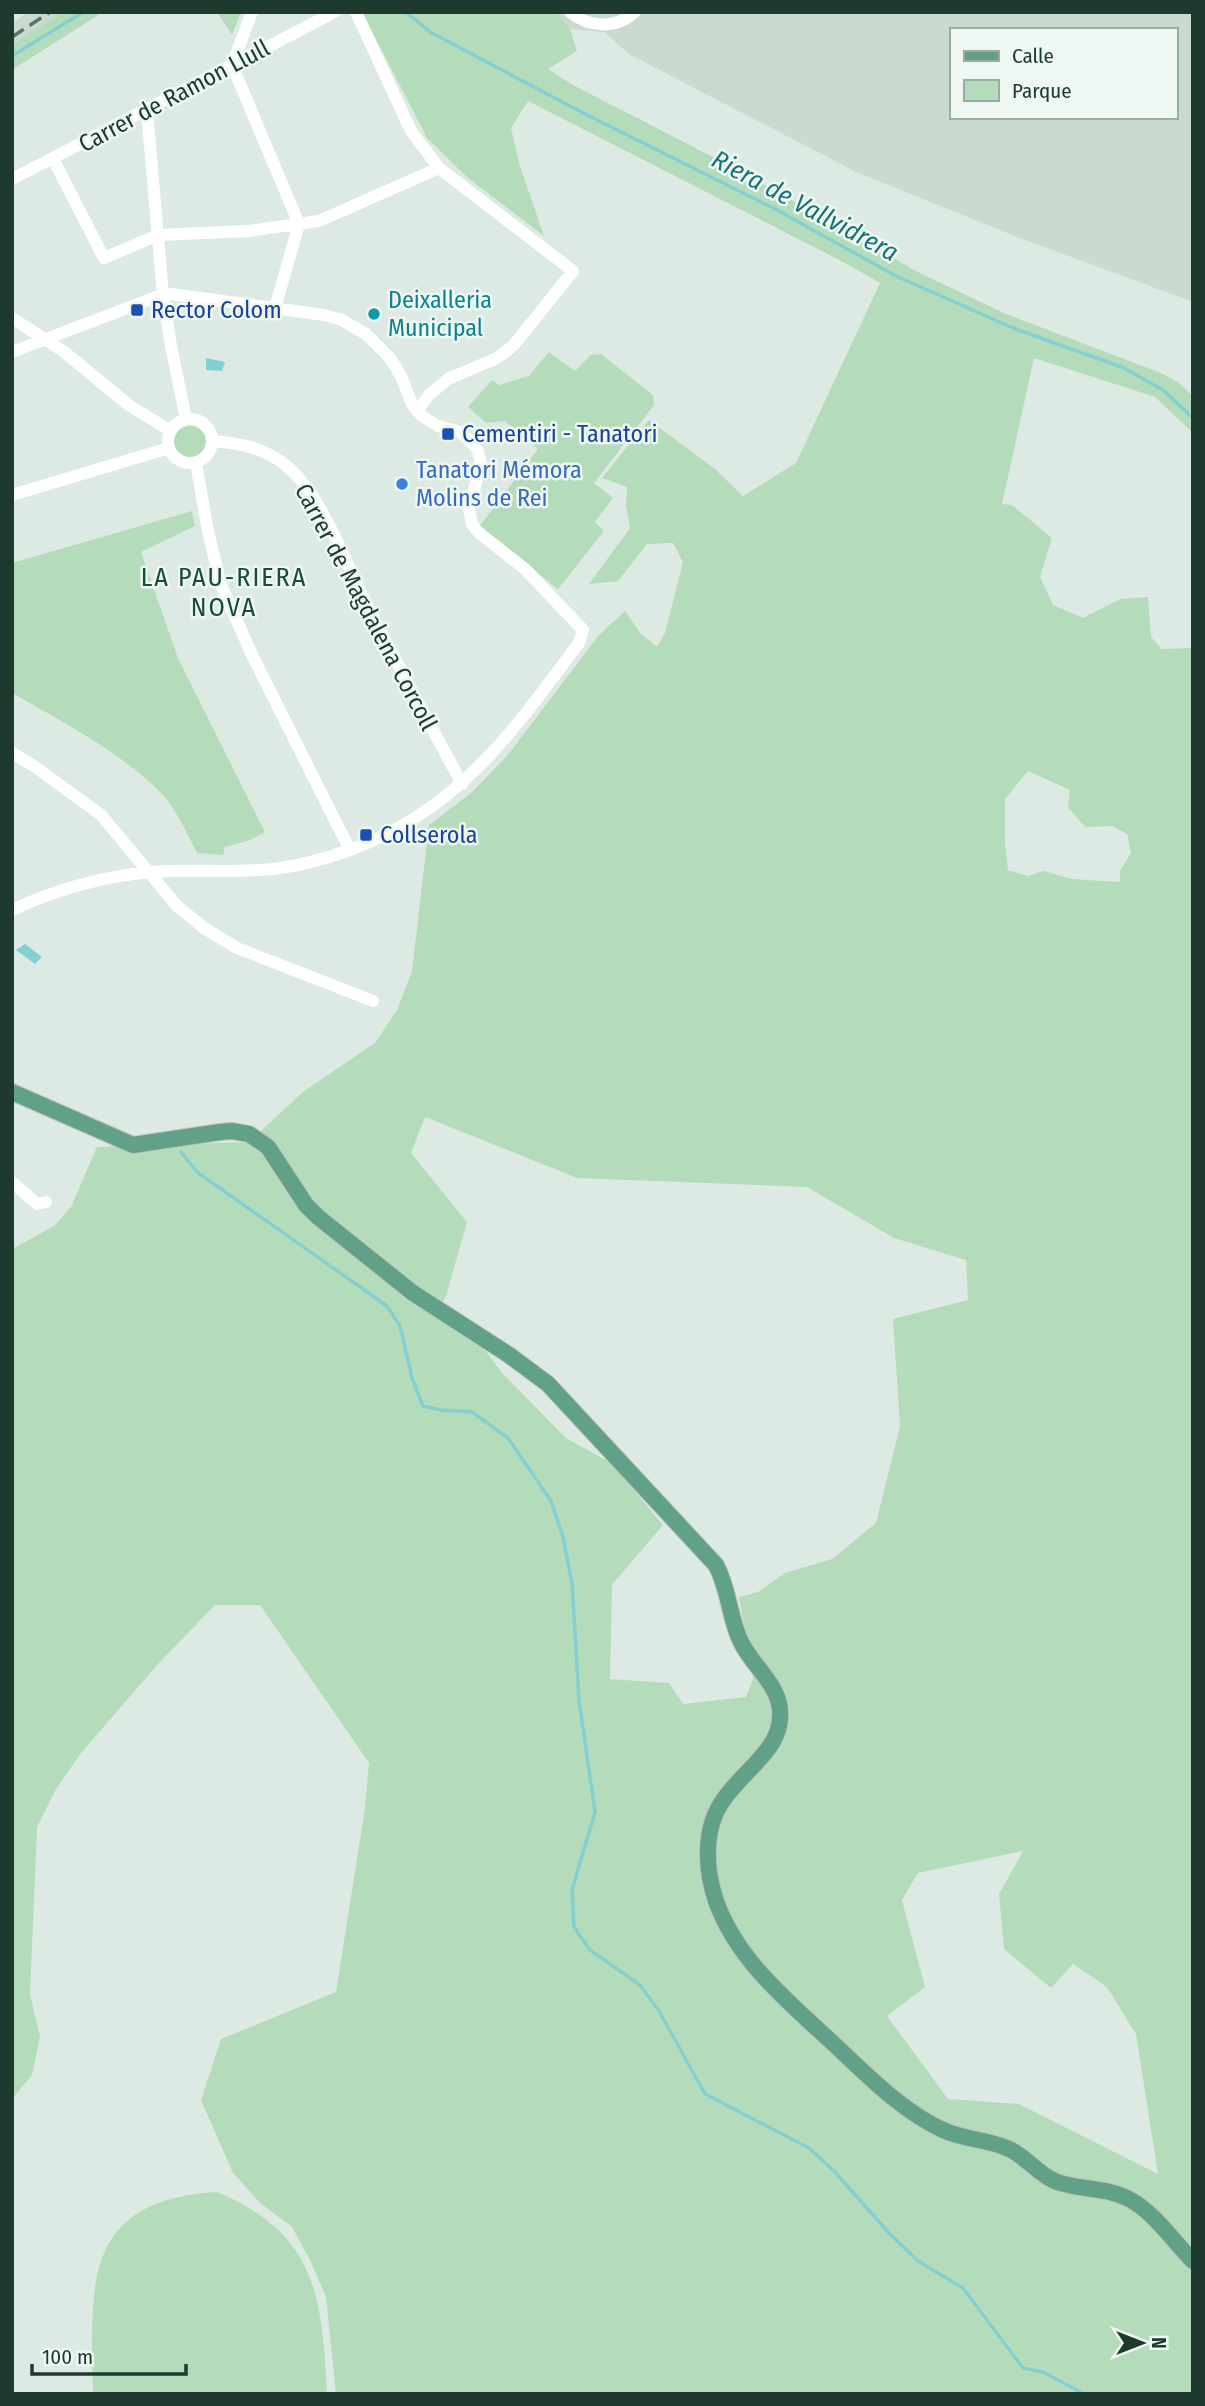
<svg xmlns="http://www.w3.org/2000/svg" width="1205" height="2406" font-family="'Fira Sans Condensed',sans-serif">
	<rect width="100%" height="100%" fill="#ddeae3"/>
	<!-- built -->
	<path fill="#cbdad1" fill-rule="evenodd" d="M 29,12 L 62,12 L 12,44 L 12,23 Z
		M 557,12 L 1193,12 L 1193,302 L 1017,237 L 856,172 L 629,54 L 604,32 L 570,29 ZM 951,30 L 1175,30 L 1175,117 L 951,117 Z"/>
	<!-- green -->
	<path fill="#b5dcba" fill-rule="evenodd" d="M 62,12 L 103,12 L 12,70 L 12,44 Z
		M 217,12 L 241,12 L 232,35 Z
		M 362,12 L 557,12 L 570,29 L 577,51 L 548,69 L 571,84 L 744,173 L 918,272 L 1006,314 L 1161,373 L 1178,382 L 1193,396 L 1193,433 L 1155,397 L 1034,358 L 1002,504 L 1012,505 L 1052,538 L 1040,577 L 1053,605 L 1083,618 L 1120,599 L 1148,597 L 1151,637 L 1162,649 L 1193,648 L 1193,2394 L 336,2394 L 326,2297 L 309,2258 L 292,2227 L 260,2203 L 233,2173 L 201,2100 L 221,2039 L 336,1992 L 365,1808 L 369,1763 L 260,1605 L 215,1605 L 158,1664 L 81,1753 L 56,1789 L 37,1827 L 30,1995 L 40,2036 L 32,2075 L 12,2099 L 12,1249 L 54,1226 L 71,1207 L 97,1147 L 249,1142 L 304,1091 L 375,1043 L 397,1010 L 412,971 L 429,825 L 471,793 L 507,756 L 598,636 L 625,611 L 641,634 L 657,647 L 665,633 L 683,562 L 673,543 L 647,544 L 618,581 L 589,584 L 630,528 L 626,505 L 627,487 L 602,478 L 649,420 L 715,469 L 743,496 L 796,463 L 880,283 L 849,265 L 528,101 L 511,128 L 519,163 L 544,236 L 468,178 L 427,138 ZM 1028,771 L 1070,790 L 1068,807 L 1085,827 L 1112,826 L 1127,834 L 1131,853 L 1120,871 L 1120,882 L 1072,879 L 1043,871 L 1028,876 L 1008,870 L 1005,844 L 1005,799 ZM 425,1117 L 577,1178 L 807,1187 L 894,1238 L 966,1260 L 968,1300 L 893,1319 L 900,1426 L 876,1523 L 832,1559 L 785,1573 L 758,1592 L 739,1597 L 753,1679 L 746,1697 L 683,1704 L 669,1683 L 610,1679 L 612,1585 L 663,1525 L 611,1463 L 566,1438 L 502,1373 L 483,1347 L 435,1316 L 446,1296 L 467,1222 L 411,1153 ZM 1023,1851 L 999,1894 L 1004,1949 L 1051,1988 L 1073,1964 L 1107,1987 L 1136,2034 L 1158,2174 L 1019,2104 L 948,2099 L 887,2016 L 925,1987 L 902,1900 L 918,1873 Z
		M 549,352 L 575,371 L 591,355 L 601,354 L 653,395 L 654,405 L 594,483 L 613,498 L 595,522 L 604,531 L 558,589 L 479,527 L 538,449 L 505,421 L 486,423 L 468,407 L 492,380 L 499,385 L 529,376 Z
		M174 442a16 16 0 1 1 32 0a16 16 0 1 1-32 0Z
		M 192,511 L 195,526 L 141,552 L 178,658 L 265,832 L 250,840 L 225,847 L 223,855 L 197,853 C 186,832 177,810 161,793 C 119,751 63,722 12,693 L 12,563 Z
		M 217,2192 C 317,2234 322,2297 327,2394 L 93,2394 C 91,2286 81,2200 217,2192 Z"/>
	<!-- water -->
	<path fill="#82d0d2" d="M 206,358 L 225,362 L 222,371 L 206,370 Z
		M 25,944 L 42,957 L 35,964 L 16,950 Z"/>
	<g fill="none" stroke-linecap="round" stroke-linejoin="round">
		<!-- stream -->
		<path stroke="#82d0d2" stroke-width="3.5" d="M 406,12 L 430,32 L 587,115 L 775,209 L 896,276 L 1013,328 L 1124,368 L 1163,390 L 1193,418
			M 12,56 L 83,12
			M 181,1152 L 197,1172 L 387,1306 L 400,1326 L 412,1378 L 423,1406 L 441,1410 L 472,1412 L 508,1438 L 551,1501 L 563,1537 L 572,1584 L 579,1700 L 595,1812 L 572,1890 L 574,1927 L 590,1950 L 640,1985 L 659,2011 L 705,2094 L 809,2148 L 834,2171 L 889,2233 L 918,2261 L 963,2288 L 1023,2368 L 1043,2372 L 1084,2394"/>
		<defs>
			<path id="major" d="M 12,1092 L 133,1145 L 220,1132 L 232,1131 L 249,1134 L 268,1147 L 306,1205 L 318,1217 L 413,1293 L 509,1355 L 548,1384 L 716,1565 C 729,1589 729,1616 740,1640 C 752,1667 783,1686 780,1718 C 779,1737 768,1750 756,1763 C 745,1775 733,1786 724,1799 C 703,1827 705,1869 716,1901 C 737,1961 791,2004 836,2046 C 869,2077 902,2111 943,2130 C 964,2140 988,2139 1009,2149 C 1027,2157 1038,2175 1057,2182 C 1080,2190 1106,2187 1129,2199 C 1154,2212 1173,2241 1193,2261"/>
		</defs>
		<!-- major casing -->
		<use href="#major" stroke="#bcc4c1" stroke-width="18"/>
		<!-- minor -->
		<path stroke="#fff" stroke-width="12" d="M 356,12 L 411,131 L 439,168 L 573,271 L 513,346 L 497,358 L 448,379 L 429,395 L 417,411
			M 570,12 C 589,28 616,29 635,12
			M 232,65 L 299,224 L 275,308
			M 232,65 L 252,12
			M 147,111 L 163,295 L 171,346 L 186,419
			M 53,159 L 104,258 L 158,235 L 249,231 L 319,221 L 439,168
			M 12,179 L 335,12
			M 12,318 L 63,351 L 130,406 L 171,431
			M 12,352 L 156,297 L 171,294 L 324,315 L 342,320 L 366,334 L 390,358 L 401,376 L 412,404 L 422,416 L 438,426 L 460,432 L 473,444 L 478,451 L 481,464 L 469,509 L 472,524 L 478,532 L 525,569 L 583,630 L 579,643 C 513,731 459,810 350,850 C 325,859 299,866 273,869 C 232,873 191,869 151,872 C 104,876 54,890 12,910
			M168 441a22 22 0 1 1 44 0a22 22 0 1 1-44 0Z
			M 212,441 C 238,443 261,447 283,463 C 318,489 343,555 362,595 C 394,658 428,721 462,784
			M 196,463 L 208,531 L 221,585 L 253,657 L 350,850
			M 12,495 L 169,448
			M 12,753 L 34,766 L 101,815 L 177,906 L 204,928 L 237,948 L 373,1001
			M 12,1182 L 37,1204 L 46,1202"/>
		<!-- major -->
		<use href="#major" stroke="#60a188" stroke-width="16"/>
		<!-- rail -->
		<path stroke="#58766a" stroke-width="3.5" stroke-dasharray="14 7" stroke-linecap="butt" d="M 12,37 L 50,12"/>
	</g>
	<!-- markers -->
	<g fill="#1a4fb4" stroke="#eef7f1" stroke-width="2.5">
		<rect x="130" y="303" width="14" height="14" rx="3.5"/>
		<rect x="441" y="427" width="14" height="14" rx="3.5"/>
		<rect x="359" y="828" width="14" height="14" rx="3.5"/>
	</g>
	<circle fill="#0f9aa8" stroke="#eef7f1" stroke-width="2.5" cx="374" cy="314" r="7"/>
	<circle fill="#3f7fe0" stroke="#eef7f1" stroke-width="2.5" cx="402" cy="484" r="7"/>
	<g text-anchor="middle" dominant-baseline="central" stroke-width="5" stroke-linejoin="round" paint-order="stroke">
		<!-- street labels -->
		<g font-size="24" fill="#1e3a2f" stroke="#eef7f1">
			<text transform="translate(174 96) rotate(-28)">Carrer de Ramon Llull</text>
			<text transform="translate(366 607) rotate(62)">Carrer de Magdalena Corcoll</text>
		</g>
		<!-- culture labels -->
		<g font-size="24" fill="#0d838f" stroke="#eef7f1" text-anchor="start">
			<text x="388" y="300">Deixalleria<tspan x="388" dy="28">Municipal</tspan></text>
		</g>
		<!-- transit labels -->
		<g font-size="24" fill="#164399" stroke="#eef7f1" text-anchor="start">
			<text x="151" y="310">Rector Colom</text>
			<text x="462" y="434">Cementiri - Tanatori</text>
			<text x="380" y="835">Collserola</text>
		</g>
		<!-- shop labels -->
		<g font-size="24" fill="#366cbe" stroke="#eef7f1" text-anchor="start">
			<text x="416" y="470">Tanatori Mémora<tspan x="416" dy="28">Molins de Rei</tspan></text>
		</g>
		<!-- water labels -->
		<g font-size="26" font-style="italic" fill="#177377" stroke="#eef7f1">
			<text transform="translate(805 206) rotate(28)">Riera de Vallvidrera</text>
		</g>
		<!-- neighbourhood labels -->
		<g font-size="26" letter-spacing="2" fill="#1a4c39" stroke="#eef7f1">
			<text x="224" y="577">LA PAU-RIERA<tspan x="224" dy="30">NOVA</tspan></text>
		</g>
	</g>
	<!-- border -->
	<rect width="1205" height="2406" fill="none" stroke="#1e3a2f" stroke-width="28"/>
	<!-- legend -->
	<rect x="950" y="28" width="228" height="91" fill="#eef7f1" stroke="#9baba3" stroke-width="2"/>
	<rect x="964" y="51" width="35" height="10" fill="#60a188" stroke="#9baba3" stroke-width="2"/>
	<text x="1012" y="63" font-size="21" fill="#1e3a2f">Calle</text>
	<rect x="964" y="80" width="35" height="21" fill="#b5dcba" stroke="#9baba3" stroke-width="2"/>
	<text x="1012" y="98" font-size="21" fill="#1e3a2f">Parque</text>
	<!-- north arrow -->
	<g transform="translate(1142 2343) rotate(90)" stroke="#eef7f1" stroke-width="5" paint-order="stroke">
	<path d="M0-5L12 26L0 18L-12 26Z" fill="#1e3a2f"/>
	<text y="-10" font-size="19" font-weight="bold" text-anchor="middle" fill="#1e3a2f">N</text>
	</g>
	<!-- scale -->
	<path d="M32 2364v10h154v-10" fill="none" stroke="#1e3a2f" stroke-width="3.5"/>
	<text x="42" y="2364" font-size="21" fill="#1e3a2f" stroke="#eef7f1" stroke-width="5" paint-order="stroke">100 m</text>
</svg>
